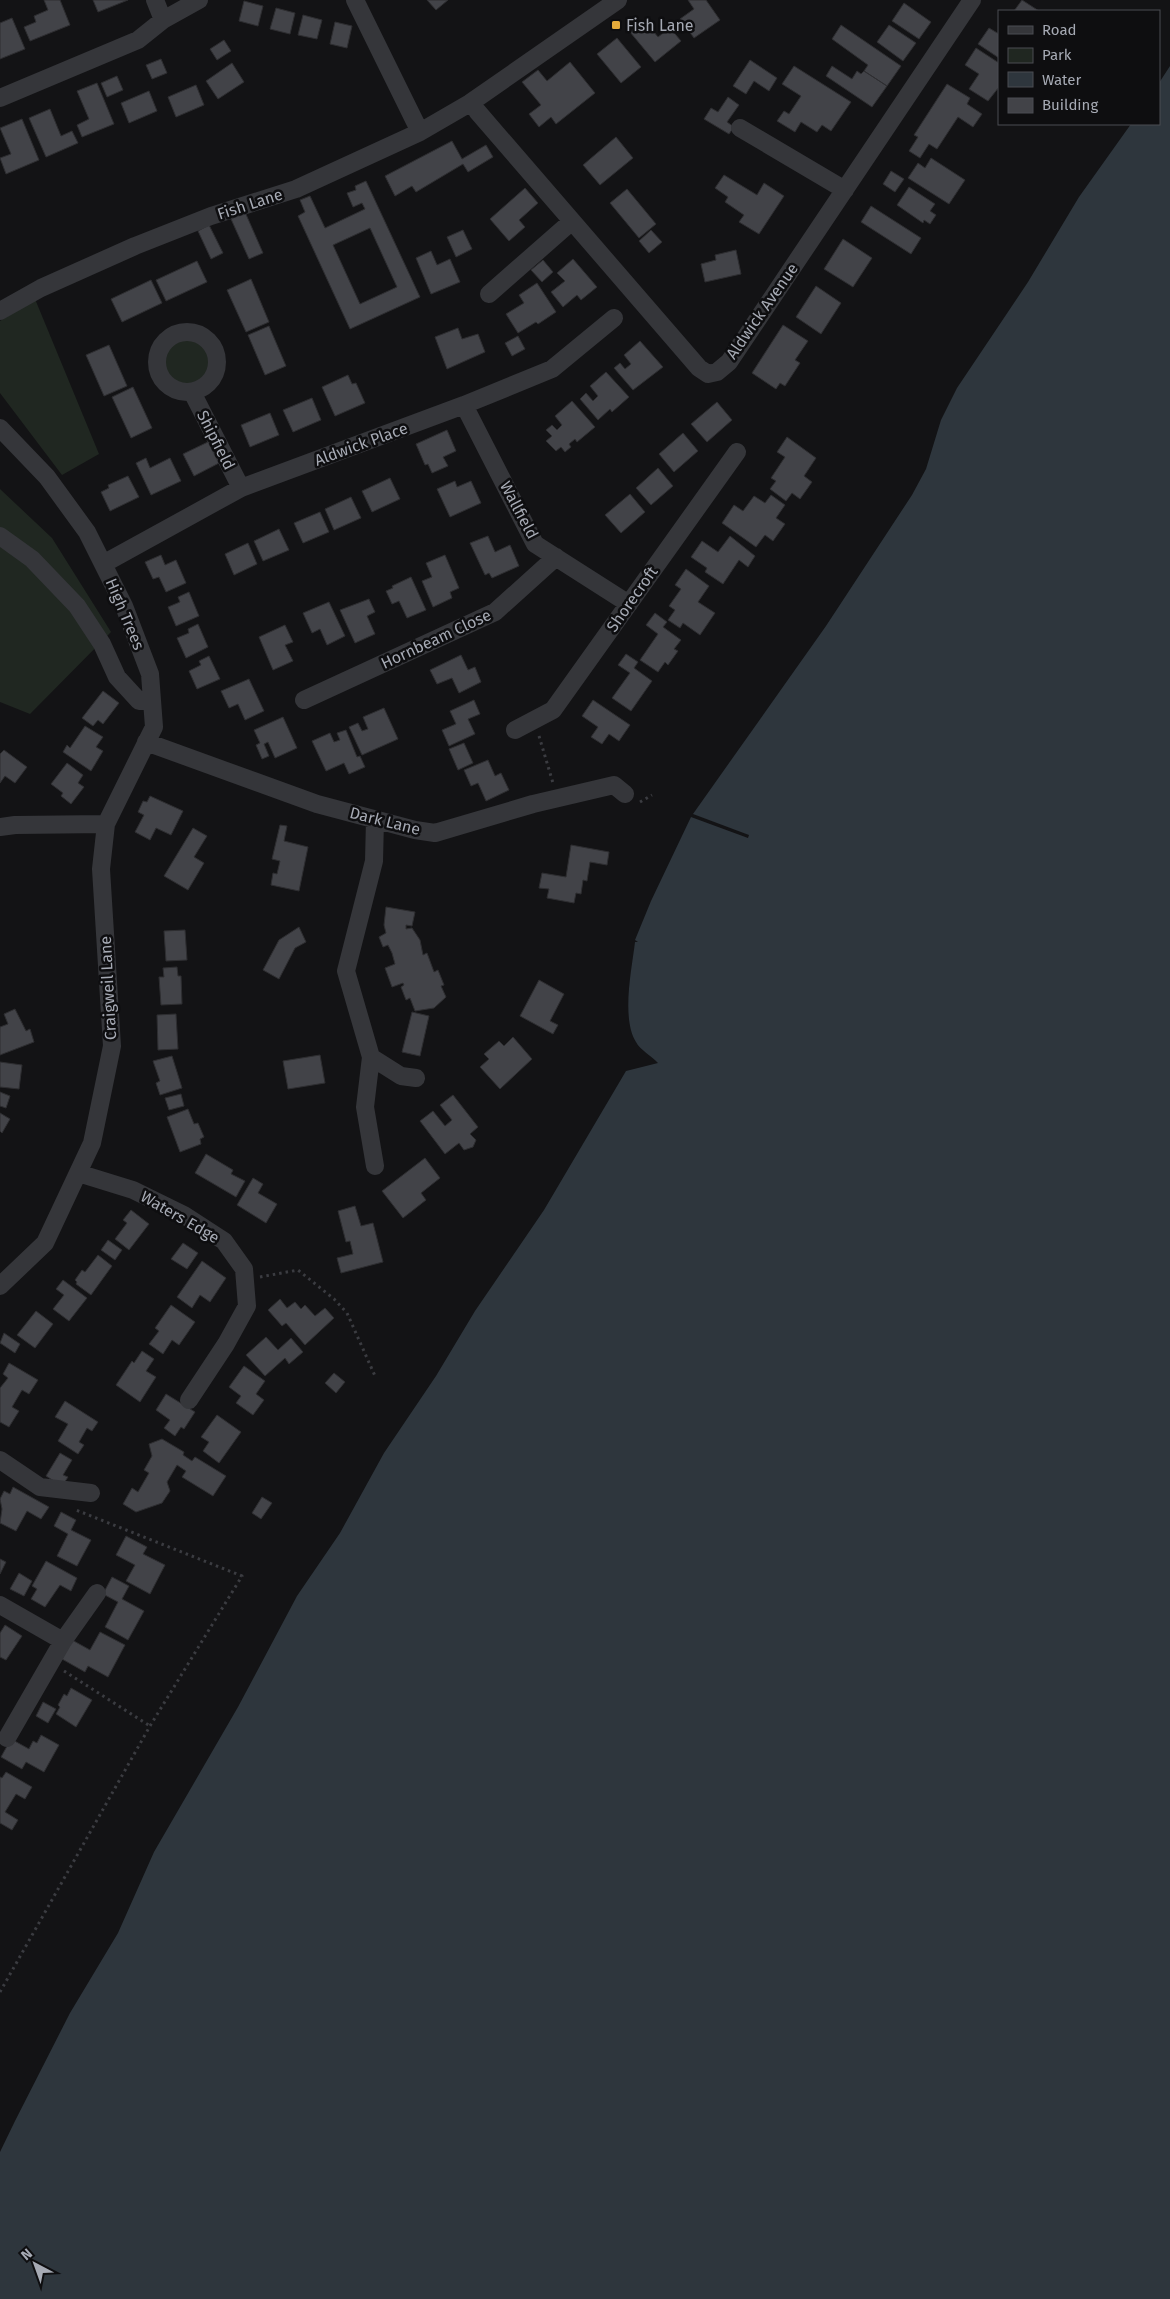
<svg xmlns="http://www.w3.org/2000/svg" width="1170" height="2299" font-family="'Fira Sans',sans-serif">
	<rect width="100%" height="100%" fill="#131315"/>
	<!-- green -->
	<path fill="#202721" d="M 35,299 L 99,454 L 62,475 L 0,393 L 0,321 Z
		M161 362a26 26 0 1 1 52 0a26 26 0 1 1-52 0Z
		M 0,489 L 52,538 L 111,632 L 30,714 L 0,702 Z"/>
	<!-- water -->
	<path fill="#2e363d" d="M 1170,66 L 1170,2299 L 0,2299 L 0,2152 L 15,2121 L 70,2013 L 118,1933 L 154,1852 L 238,1707 L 297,1596 L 340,1533 L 384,1453 L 436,1376 L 475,1311 L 544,1210 L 626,1071 L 658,1063 C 652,1056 640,1050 636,1042 C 621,1018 632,968 635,942 L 638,942 L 635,940 L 651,901 L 691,817 L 748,838 L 749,835 L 693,814 L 826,626 L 912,495 L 926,469 L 941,420 L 957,388 L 1028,282 L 1079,197 L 1131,124 L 1159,124 L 1159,83 Z"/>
	<!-- building -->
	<path fill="#424348" stroke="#2e2e31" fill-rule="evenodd" d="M 44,0 L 60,0 L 70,25 L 30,41 L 24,27 L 36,22 L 34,16 L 48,10 Z
		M 93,0 L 128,0 L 98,12 Z
		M 427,0 L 448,0 L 436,10 Z
		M 688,0 L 706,0 L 720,20 L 694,38 L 680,19 L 694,9 Z
		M 1022,0 L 1039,11 L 1014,11 Z
		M 244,1 L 263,6 L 258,26 L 239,21 Z
		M 904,3 L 931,22 L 919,39 L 892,21 Z
		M 276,8 L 295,13 L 290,34 L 270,29 Z
		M 303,15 L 322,20 L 317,39 L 298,35 Z
		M 12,18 L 25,49 L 0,59 L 0,23 Z
		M 644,20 L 658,37 L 670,28 L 681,41 L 655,62 L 630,32 Z
		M 335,22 L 352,26 L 347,48 L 330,44 Z
		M 841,25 L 901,66 L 887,86 L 864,71 L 868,65 L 832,39 Z
		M 889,25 L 916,43 L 903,61 L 877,42 Z
		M 989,28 L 999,34 L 999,58 L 978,44 Z
		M 617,38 L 641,67 L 621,83 L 597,54 Z
		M 224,40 L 231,51 L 217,60 L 210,49 Z
		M 976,48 L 999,63 L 999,87 L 988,101 L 969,89 L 979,74 L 965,65 Z
		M 161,59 L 167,73 L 152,79 L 146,65 Z
		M 750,60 L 777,78 L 769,91 L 754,81 L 746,94 L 733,86 Z
		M 570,62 L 595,93 L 556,124 L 551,117 L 539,127 L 529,114 L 541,105 L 522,82 L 538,70 L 547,81 Z
		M 232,63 L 244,82 L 218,99 L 206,81 Z
		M 794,66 L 851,102 L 831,131 L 822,125 L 817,132 L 801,122 L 795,132 L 777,121 L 784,111 L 789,114 L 801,96 L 782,84 Z
		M 832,66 L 852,79 L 857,71 L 861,74 L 864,71 L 887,86 L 872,107 L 826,76 Z
		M 117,76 L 123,90 L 107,97 L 101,83 Z
		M 97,83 L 114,124 L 82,137 L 77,125 L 89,119 L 77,91 Z
		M 947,84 L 970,98 L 967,104 L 982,114 L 973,127 L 958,117 L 937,149 L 929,144 L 920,158 L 909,151 L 918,137 L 914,135 Z
		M 196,85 L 204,105 L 176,117 L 168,97 Z
		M 149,91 L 157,111 L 129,123 L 121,103 Z
		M 728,97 L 739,105 L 727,122 L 734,127 L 729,134 L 704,119 L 711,108 L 718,112 Z
		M 50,109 L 61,136 L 72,131 L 78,143 L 46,157 L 29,118 Z
		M 22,119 L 39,160 L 6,174 L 0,158 L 11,154 L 0,128 Z
		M 616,137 L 633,158 L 600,185 L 583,165 Z
		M 452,141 L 462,159 L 486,145 L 493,157 L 468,172 L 463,164 L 416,192 L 412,186 L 395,196 L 385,176 Z
		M 931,158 L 965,180 L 949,204 L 908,178 L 918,163 L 925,168 Z
		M 891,171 L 904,179 L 895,192 L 883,184 Z
		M 724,175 L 757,195 L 764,183 L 784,196 L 759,234 L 739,222 L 744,215 L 725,202 L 728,197 L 715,188 Z
		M 366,181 L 420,297 L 350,329 L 298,216 L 305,212 L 300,200 L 310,196 L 325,228 L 365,209 L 362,203 L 353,207 L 347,193 L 356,190 L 355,186 ZM 370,228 L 397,287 L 360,304 L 333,245 Z
		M 909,187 L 935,204 L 930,211 L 936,215 L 930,224 L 924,220 L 923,223 L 897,205 Z
		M 525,188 L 538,203 L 519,220 L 525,227 L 509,241 L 490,219 Z
		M 627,189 L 656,224 L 639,238 L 610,203 Z
		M 871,206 L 921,238 L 911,254 L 861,222 Z
		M 245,212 L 263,253 L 249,259 L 231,219 Z
		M 209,225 L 223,253 L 211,259 L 198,231 Z
		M 463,230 L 472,249 L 456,257 L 447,237 Z
		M 651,230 L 662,242 L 649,253 L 639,241 Z
		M 843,239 L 872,258 L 853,287 L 824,269 Z
		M 736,250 L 741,274 L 705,282 L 701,264 L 716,260 L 715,255 Z
		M 431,251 L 437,265 L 450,259 L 460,282 L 431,294 L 416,258 Z
		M 573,259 L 597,287 L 581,300 L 577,295 L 563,307 L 551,292 L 565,281 L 557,273 Z
		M 543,260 L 553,272 L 542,282 L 531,270 Z
		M 197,261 L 207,282 L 166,301 L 156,280 Z
		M 251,279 L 269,322 L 246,332 L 227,290 Z
		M 151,280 L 162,303 L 122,322 L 111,299 Z
		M 537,283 L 556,312 L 538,324 L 536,322 L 518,333 L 506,314 L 524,303 L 519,295 Z
		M 816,286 L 841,303 L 821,334 L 796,317 Z
		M 783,325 L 808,341 L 795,360 L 800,363 L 785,386 L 780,383 L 776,389 L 752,373 Z
		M 269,326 L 286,366 L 265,375 L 248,335 Z
		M 458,328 L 462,339 L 478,334 L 485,352 L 447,369 L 435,337 Z
		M 518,336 L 525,349 L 512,356 L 505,343 Z
		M 640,341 L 663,367 L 633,390 L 614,368 L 620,363 L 625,369 L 631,364 L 624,355 Z
		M 109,345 L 127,386 L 104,396 L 86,355 Z
		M 606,372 L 629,397 L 612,412 L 610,409 L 598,420 L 580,399 L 586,393 L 593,401 L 598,396 L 590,386 Z
		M 348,375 L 352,384 L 356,383 L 365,403 L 335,416 L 322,387 Z
		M 133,387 L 152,428 L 131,438 L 112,397 Z
		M 312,398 L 321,420 L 293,432 L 283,410 Z
		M 572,401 L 595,427 L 577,442 L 575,439 L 569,444 L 571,447 L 565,452 L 561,447 L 556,451 L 546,441 L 552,436 L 546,430 L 552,425 L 557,430 L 562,425 L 555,416 Z
		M 717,402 L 732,420 L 707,442 L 691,424 Z
		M 270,413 L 279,435 L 250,447 L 241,425 Z
		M 447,430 L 456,451 L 443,457 L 448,466 L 432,473 L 428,464 L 425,465 L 416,444 Z
		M 683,433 L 698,451 L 674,472 L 659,454 Z
		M 787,437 L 816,458 L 804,476 L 812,482 L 800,499 L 792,493 L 786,501 L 770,489 L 776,481 L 771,478 L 785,457 L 777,452 Z
		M 210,441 L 221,462 L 194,476 L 183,454 Z
		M 146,458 L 150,468 L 170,458 L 181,481 L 151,495 L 136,463 Z
		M 658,468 L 673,486 L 651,505 L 636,488 Z
		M 128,476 L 139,497 L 110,511 L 101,492 L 109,488 L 108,485 Z
		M 390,478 L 400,499 L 372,512 L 362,491 Z
		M 455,481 L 457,487 L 471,481 L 481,503 L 450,517 L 437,489 Z
		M 630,494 L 645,512 L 621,533 L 605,515 Z
		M 771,495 L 785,505 L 776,518 L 785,524 L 773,541 L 765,535 L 756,547 L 722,523 L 734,505 L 743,511 L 754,496 L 765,503 Z
		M 351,497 L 361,518 L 334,530 L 325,509 Z
		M 320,512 L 329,532 L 303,543 L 294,523 Z
		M 279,529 L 289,550 L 263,561 L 254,541 Z
		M 488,536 L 495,552 L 510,545 L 519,566 L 492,578 L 489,573 L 485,575 L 470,543 Z
		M 730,536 L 755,556 L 748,567 L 739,560 L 723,584 L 705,572 L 707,568 L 691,557 L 702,541 L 718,552 Z
		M 248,543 L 257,564 L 234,575 L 225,554 Z
		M 161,555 L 165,565 L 176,560 L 186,583 L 166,592 L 159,577 L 153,579 L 145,562 Z
		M 445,555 L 459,588 L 450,592 L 452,598 L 433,607 L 422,581 L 432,577 L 426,563 Z
		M 686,569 L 709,586 L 698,602 L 715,613 L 700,635 L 683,623 L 680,628 L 668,620 L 675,610 L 669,606 L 681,589 L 675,585 Z
		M 411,577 L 426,610 L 407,618 L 399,601 L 392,604 L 386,591 L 393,588 L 392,586 Z
		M 189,592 L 199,616 L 176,626 L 168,607 L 180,602 L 178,597 Z
		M 369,599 L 375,612 L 367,616 L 375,634 L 355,643 L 340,610 Z
		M 329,602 L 345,636 L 327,645 L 320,629 L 312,633 L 303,613 Z
		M 655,613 L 667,622 L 663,627 L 681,640 L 674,649 L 678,651 L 668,665 L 665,662 L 658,672 L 640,660 L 658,634 L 646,625 Z
		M 198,624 L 208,647 L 186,658 L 177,638 L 189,633 L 188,629 Z
		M 285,625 L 293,642 L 285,645 L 293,661 L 273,670 L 259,637 Z
		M 626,654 L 638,662 L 634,668 L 652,681 L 631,711 L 612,698 L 630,673 L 618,665 Z
		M 461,655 L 468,670 L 475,667 L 481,682 L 459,693 L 452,678 L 437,684 L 430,670 Z
		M 209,656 L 220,679 L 197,689 L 189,671 L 201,665 L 199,661 Z
		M 249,679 L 264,711 L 245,720 L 238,704 L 229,708 L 221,691 Z
		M 103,691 L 119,703 L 103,724 L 98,720 L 93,726 L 82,718 Z
		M 474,700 L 480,714 L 468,719 L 475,734 L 449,746 L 442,730 L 456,724 L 450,711 Z
		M 593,700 L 630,725 L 619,741 L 609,734 L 602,744 L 591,737 L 598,727 L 582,716 Z
		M 384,708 L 398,739 L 362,755 L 349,727 L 358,723 L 362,731 L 368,729 L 363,717 Z
		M 283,717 L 297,748 L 275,758 L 268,742 L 264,744 L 269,756 L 262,759 L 256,745 L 260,743 L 254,730 Z
		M 85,726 L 103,737 L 96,747 L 103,751 L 91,771 L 63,752 L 67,745 L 70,748 Z
		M 346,730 L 357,757 L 360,756 L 365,767 L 349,774 L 344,763 L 326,771 L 312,741 L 330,733 L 334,742 L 340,740 L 337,733 Z
		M 464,743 L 473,763 L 458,770 L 449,749 Z
		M 4,750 L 27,767 L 15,783 L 5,776 L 0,783 L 0,754 Z
		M 488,760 L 495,776 L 501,773 L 509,790 L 486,801 L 478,783 L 471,786 L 464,770 Z
		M 67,763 L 83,775 L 78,783 L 84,787 L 71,804 L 61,796 L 63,793 L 51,784 Z
		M 150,796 L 183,811 L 171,835 L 156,828 L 150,840 L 135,832 L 144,815 L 138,812 L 143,801 L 147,802 Z
		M 280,825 L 287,826 L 284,841 L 308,847 L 299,891 L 271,885 L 273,873 L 277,874 L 280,861 L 272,859 Z
		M 193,828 L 207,836 L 194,857 L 204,863 L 188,890 L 164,876 Z
		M 571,845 L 609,852 L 607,865 L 590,862 L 587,881 L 583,880 L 581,894 L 576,893 L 574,903 L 547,898 L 549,889 L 539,888 L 542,873 L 566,877 Z
		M 386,907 L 415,912 L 412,926 L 406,925 L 406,929 L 412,928 L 420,940 L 423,955 L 427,953 L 434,972 L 438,970 L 444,985 L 441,986 L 446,997 L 434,1008 L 415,1011 L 410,998 L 406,1000 L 401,987 L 404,985 L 403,983 L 392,987 L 385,968 L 395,964 L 392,953 L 388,945 L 383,947 L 379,937 L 386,933 L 384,925 Z
		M 299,927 L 306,942 L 295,948 L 279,979 L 263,970 L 279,940 Z
		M 185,930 L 187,960 L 166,961 L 164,931 Z
		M 177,967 L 178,976 L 181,976 L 182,1004 L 161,1005 L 159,977 L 164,977 L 163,968 Z
		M 539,980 L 564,994 L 550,1021 L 558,1025 L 553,1034 L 520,1016 Z
		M 15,1009 L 26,1031 L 30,1029 L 34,1042 L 0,1055 L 0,1027 L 8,1024 L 4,1014 Z
		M 412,1012 L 429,1016 L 420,1056 L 402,1052 Z
		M 176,1014 L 178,1049 L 158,1050 L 157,1015 Z
		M 513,1037 L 532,1059 L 500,1089 L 480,1067 L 489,1059 L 484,1054 L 499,1041 L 504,1046 Z
		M 320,1055 L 325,1083 L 288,1089 L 283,1061 Z
		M 172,1056 L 182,1088 L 160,1095 L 156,1083 L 160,1081 L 153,1061 Z
		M 0,1062 L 22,1065 L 19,1089 L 0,1087 Z
		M 0,1092 L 10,1096 L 6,1108 L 0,1106 Z
		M 181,1094 L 184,1106 L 169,1110 L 165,1098 Z
		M 453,1095 L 478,1127 L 470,1134 L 476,1140 L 473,1147 L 464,1150 L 459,1143 L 445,1154 L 420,1121 L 433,1111 L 445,1126 L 452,1120 L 440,1105 Z
		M 188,1109 L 194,1124 L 198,1123 L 204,1137 L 200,1139 L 201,1144 L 180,1152 L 167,1117 Z
		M 0,1113 L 10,1119 L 2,1133 L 0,1131 Z
		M 206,1154 L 233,1170 L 231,1174 L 245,1181 L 236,1197 L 195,1173 Z
		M 425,1158 L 440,1178 L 421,1193 L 426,1200 L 403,1218 L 382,1191 Z
		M 253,1178 L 263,1184 L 258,1193 L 277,1204 L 266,1223 L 237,1205 Z
		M 355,1206 L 361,1226 L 373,1223 L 383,1262 L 341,1273 L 337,1258 L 353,1254 L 350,1241 L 346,1242 L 338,1211 Z
		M 131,1210 L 149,1224 L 129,1250 L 115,1239 L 127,1223 L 123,1220 Z
		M 108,1240 L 122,1250 L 115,1260 L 101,1250 Z
		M 183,1243 L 198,1253 L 187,1269 L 171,1259 Z
		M 98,1255 L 112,1266 L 91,1295 L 76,1284 L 77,1282 L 75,1280 L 82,1270 L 85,1272 Z
		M 202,1261 L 226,1278 L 210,1302 L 200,1295 L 192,1308 L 177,1297 Z
		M 63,1280 L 87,1298 L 69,1321 L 53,1309 L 64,1295 L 56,1289 Z
		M 280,1299 L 287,1308 L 295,1302 L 301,1309 L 305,1305 L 315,1316 L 325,1308 L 334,1318 L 305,1345 L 286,1323 L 282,1326 L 268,1310 Z
		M 171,1305 L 195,1322 L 179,1345 L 172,1340 L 163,1354 L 149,1344 L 159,1331 L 155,1328 Z
		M 36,1311 L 53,1324 L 35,1348 L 17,1335 Z
		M 4,1333 L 20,1344 L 15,1353 L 0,1343 Z
		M 266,1337 L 278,1350 L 291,1338 L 303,1352 L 289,1364 L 285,1358 L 265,1376 L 246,1355 Z
		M 142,1351 L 154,1359 L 146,1371 L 156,1377 L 140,1402 L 116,1385 L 132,1361 L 134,1363 Z
		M 9,1363 L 38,1380 L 29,1394 L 22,1390 L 12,1407 L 19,1411 L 9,1427 L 0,1422 L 0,1388 L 8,1378 L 3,1374 Z
		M 244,1366 L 265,1381 L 256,1394 L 264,1400 L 253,1415 L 236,1403 L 241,1396 L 229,1387 Z
		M 334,1373 L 345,1382 L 336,1393 L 325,1383 Z
		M 166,1394 L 195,1412 L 184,1429 L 181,1427 L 175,1436 L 164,1428 L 170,1420 L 156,1410 Z
		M 65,1401 L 98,1422 L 92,1431 L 87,1428 L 79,1442 L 84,1445 L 78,1454 L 58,1441 L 68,1424 L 55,1417 Z
		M 217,1415 L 241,1432 L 219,1463 L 203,1451 L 209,1442 L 201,1437 Z
		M 162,1439 L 184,1452 L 183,1455 L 192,1461 L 195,1457 L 226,1476 L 213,1496 L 182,1477 L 186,1471 L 177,1465 L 167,1482 L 170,1491 L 162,1503 L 136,1512 L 123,1504 L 132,1488 L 138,1492 L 149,1473 L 144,1470 L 152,1456 L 149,1444 Z
		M 60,1453 L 72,1460 L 63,1475 L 68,1477 L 62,1486 L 46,1476 Z
		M 13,1487 L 49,1507 L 41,1519 L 27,1511 L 16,1531 L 0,1523 L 2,1509 L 0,1499 L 4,1491 L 10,1494 Z
		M 262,1497 L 272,1503 L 261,1519 L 252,1513 Z
		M 61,1512 L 76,1520 L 71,1530 L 91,1540 L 77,1566 L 57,1556 L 68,1534 L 54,1526 Z
		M 126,1536 L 147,1547 L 143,1554 L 165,1565 L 150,1594 L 126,1581 L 135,1565 L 116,1555 Z
		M 0,1559 L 6,1562 L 0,1574 Z
		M 46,1561 L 77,1578 L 71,1591 L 60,1585 L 45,1607 L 31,1599 L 37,1589 L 32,1586 Z
		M 19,1573 L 32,1581 L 24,1596 L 10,1589 Z
		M 112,1577 L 129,1586 L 122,1599 L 144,1611 L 128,1640 L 105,1627 L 118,1602 L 103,1594 Z
		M 5,1625 L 22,1636 L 6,1660 L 0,1657 L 0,1633 Z
		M 100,1632 L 125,1645 L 108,1677 L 88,1666 L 85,1672 L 62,1659 L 72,1640 L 90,1650 Z
		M 71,1688 L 92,1700 L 76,1727 L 56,1714 L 60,1707 L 58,1705 L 64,1694 L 67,1696 Z
		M 43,1702 L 56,1709 L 48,1723 L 36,1716 Z
		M 41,1735 L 59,1745 L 44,1772 L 26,1762 L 22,1769 L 1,1757 L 11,1739 L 29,1749 L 33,1741 L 37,1743 Z
		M 6,1772 L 32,1787 L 25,1799 L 16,1794 L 5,1812 L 18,1820 L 12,1830 L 0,1823 L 0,1777 L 2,1778 Z"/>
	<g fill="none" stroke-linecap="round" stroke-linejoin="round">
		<!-- path -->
		<path stroke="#3b3c41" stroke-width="3" stroke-dasharray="2.5 4" stroke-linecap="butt" d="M 539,736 L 553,783
			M 640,802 L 652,795
			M 260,1277 L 298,1270 L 334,1299 L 347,1313 L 375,1376
			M 64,1671 L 150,1726
			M 0,1992 L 150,1726 L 242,1576 L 76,1510"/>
		<!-- minor -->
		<path stroke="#35363a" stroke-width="18" d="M 155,0 L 163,20
			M 355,0 L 420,132
			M 0,98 L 138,40 L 163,20 L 199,0
			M 477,111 L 699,368 L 708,374 L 717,372 L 729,362 L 972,0
			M 740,128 L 845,190
			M 489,294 L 571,222
			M 0,311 L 41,288 L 135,246 L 211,216 L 296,189 L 420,132 L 470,103 L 618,0
			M157 362a30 30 0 1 1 60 0a30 30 0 1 1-60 0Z
			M 192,392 L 241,488
			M 464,405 L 535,544 L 629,604
			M 0,428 L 47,477 L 87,532 L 124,606 L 150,674 L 154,727 L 106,824 L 101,869 L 112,1046 L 92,1143 L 45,1243 L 0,1286
			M 0,536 L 32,559 L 77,606 L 102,644 L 117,677 L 139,701 L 152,701
			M 103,564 L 241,488 L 464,405 L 552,369 L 614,318
			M 304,700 L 495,612 L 556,557
			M 515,730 L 553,710 L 737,452
			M 146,742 L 317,804 L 415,830 L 435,833 L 533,804 L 614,785 L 625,794
			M 375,820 L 374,861 L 346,971 L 371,1057 L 401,1076 L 416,1078
			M 0,827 L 15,825 L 106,824
			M 371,1057 L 365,1107 L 375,1166
			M 78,1173 L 133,1190 L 184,1215 L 224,1241 L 244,1269 L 247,1306 L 226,1344 L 189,1400
			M 0,1460 L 40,1487 L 91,1493
			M 0,1605 L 63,1641
			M 7,1738 L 63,1641 L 97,1593"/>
	</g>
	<!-- markers -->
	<rect fill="#e5ab3b" stroke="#0e0e10" stroke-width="2" x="611" y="20" width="10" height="10" rx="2.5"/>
	<g text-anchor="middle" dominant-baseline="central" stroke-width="5" stroke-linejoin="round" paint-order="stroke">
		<!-- poi labels -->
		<g font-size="16" fill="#a6aab4" stroke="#0e0e10" text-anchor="start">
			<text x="626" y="25">Fish Lane</text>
		</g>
		<!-- street labels -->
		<g font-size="16" fill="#a6aab4" stroke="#0e0e10">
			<text transform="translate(250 204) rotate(-18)">Fish Lane</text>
			<text transform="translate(762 311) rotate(-55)">Aldwick Avenue</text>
			<text transform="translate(216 440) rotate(63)">Shipfield</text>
			<text transform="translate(361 444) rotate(-20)">Aldwick Place</text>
			<text transform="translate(519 510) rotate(62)">Wallfield</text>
			<text transform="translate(632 599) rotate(-55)">Shorecroft</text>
			<text transform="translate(125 614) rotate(67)">High Trees</text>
			<text transform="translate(436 639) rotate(-25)">Hornbeam Close</text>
			<text transform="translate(385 821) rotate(14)">Dark Lane</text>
			<text transform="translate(108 988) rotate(-93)">Craigweil Lane</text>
			<text transform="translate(180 1217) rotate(30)">Waters Edge</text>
		</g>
	</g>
	<!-- legend -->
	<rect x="998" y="10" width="162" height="115" fill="#0e0e10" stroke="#4b4c52"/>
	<rect x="1008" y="26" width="25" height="8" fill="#35363a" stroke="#4b4c52"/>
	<text x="1042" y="35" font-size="15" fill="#a6aab4">Road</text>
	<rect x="1008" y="48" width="25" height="15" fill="#202721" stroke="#4b4c52"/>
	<text x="1042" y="60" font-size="15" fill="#a6aab4">Park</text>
	<rect x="1008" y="72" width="25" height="15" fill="#2e363d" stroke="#4b4c52"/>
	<text x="1042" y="85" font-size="15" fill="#a6aab4">Water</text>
	<rect x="1008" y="98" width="25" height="15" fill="#424348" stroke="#4b4c52"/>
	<text x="1042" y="110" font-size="15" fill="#a6aab4">Building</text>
	<!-- north arrow -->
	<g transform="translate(35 2264) rotate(319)" stroke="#0e0e10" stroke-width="4" paint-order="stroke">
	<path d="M0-4L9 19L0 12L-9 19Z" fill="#a6aab4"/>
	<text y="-8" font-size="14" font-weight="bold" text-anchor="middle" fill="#a6aab4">N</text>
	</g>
</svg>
